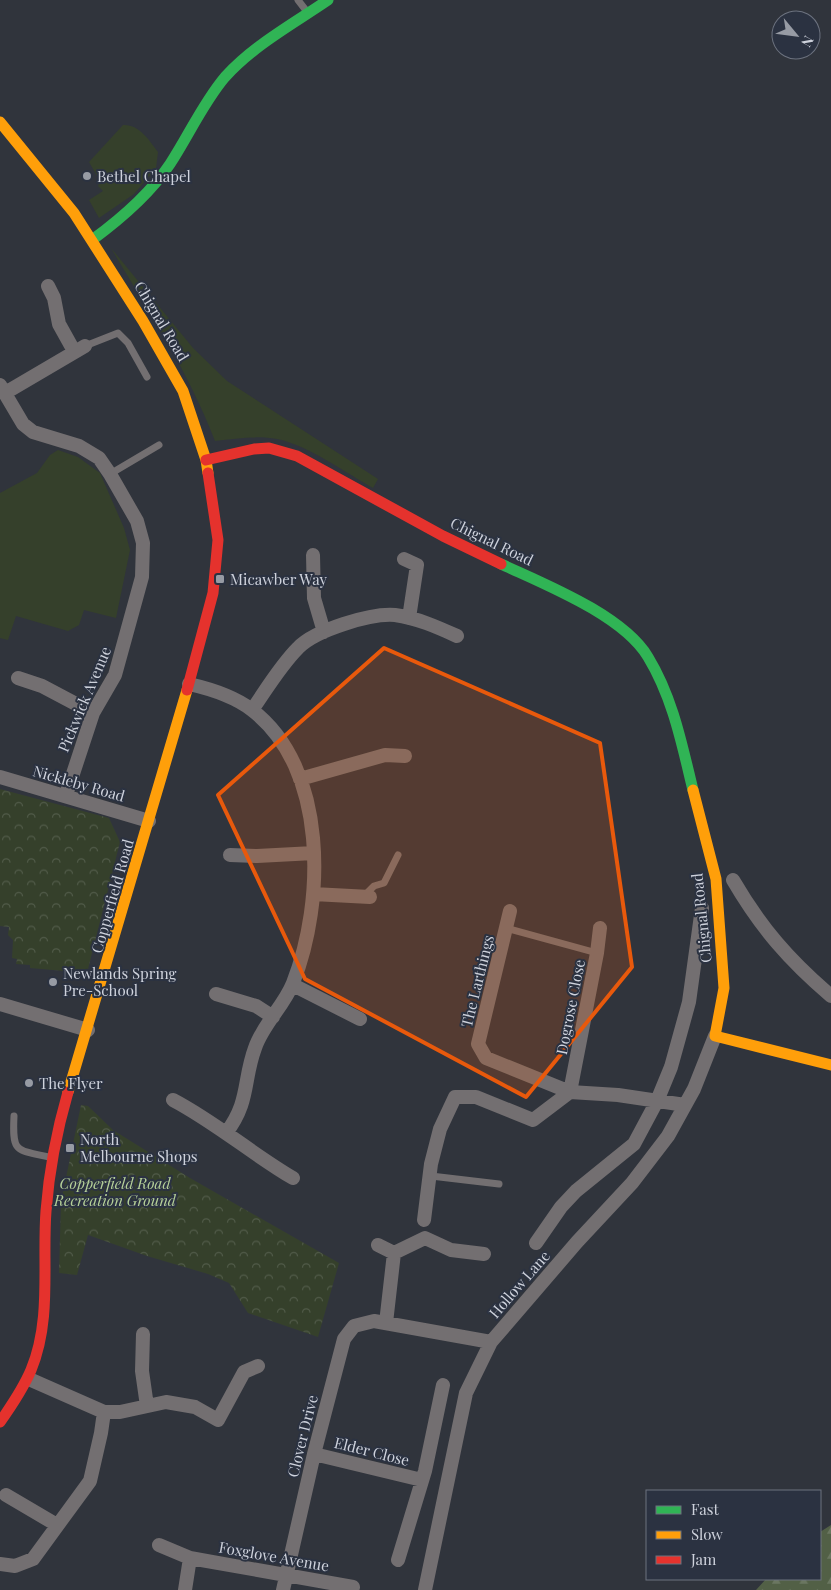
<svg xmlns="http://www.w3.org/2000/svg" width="831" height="1590" font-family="'Playfair Display',serif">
	<defs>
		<pattern id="forest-firs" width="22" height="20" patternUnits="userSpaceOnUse" patternTransform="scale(1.25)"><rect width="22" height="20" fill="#526046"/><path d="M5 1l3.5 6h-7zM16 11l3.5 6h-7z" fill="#6a7660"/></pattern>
		<pattern id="park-crowns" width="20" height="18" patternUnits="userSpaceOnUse" patternTransform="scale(1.25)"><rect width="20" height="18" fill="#35402b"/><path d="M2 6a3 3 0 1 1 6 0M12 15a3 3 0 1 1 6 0" fill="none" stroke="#515b49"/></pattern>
	</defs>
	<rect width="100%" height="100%" fill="#30343c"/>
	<!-- grass -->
	<path fill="#35402b" d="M 123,125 C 139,124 149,140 158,152 L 156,168 L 134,194 L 99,218 L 89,200 L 103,191 L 98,186 L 100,181 L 89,162 Z
		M 111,248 L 193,348 L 227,381 L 378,479 L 373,488 C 346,473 308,445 277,439 C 256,435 236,439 215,441 C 189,372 148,311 111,248 Z
		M 58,450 L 78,457 L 100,473 L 124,528 L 130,550 L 116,618 L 84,610 L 79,625 L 68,631 L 16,616 L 8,640 L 0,638 L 0,493 L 37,473 L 50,455 Z"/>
	<!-- forest -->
	<path fill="url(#forest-firs)" d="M 831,1525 L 831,1590 L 756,1590 L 766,1579 L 820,1579 L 820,1532 Z"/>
	<!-- park -->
	<path fill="url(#park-crowns)" d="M 0,789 L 109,818 L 120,842 L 87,973 L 30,968 L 30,965 L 16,964 L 17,959 L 12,958 L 13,940 L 8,935 L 9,927 L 0,926 Z
		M 81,1105 L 88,1106 L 113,1130 L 190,1178 L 339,1263 L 318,1337 L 248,1313 L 229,1283 L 208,1274 L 147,1256 L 88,1235 L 77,1275 L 59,1273 L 61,1202 Z"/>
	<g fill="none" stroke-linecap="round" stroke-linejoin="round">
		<!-- lane -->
		<path stroke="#736f71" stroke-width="7" d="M 298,0 L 308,13
			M 85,346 L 118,333 L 128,343 L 147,377
			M 110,474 L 159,445
			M 364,896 L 374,886 L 384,883 L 398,855
			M 506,928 L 597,953
			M 14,1116 C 12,1156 17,1149 53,1158
			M 431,1176 L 499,1184"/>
		<!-- street -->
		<path stroke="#736f71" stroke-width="14" d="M 48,286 L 54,298 L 59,324 L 74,351
			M 0,385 L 23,424 L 33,432 L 79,446 L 99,458 L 110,474 L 137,521 L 143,543 L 142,577 L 115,675 L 93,713 L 66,795
			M 5,393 L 85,346
			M 313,555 L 314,598 L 324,632
			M 404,559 L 417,565 L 409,618
			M 18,678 L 42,686 L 93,713
			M 189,684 C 211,689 234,696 252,710 C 328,768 325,902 293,983 C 284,1006 263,1024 255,1048 C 243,1080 250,1102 226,1133
			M 252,710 C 266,690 280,666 298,648 C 315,630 371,613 395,615 C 417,618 437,627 457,636
			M 0,777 L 149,821
			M 300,779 L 385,755 L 405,756
			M 230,855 L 257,856 L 314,853
			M 733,880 C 761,928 789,960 831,996
			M 313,894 L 370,897
			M 510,911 L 478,1044 L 486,1058 L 570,1092 L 618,1095 L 685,1105
			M 293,985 L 360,1019
			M 216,994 L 256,1006 L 273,1017
			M 0,1004 L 88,1030
			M 173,1100 C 215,1122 252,1154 293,1178
			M 424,1220 L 431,1164 L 440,1129 L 455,1097 L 476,1097 L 533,1120 L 570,1092 L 597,953 L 600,928
			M 536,1243 L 561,1207 L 576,1191 L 634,1144 L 657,1101 L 671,1067 L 689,1002 L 702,908
			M 378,1245 L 394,1253
			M 386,1323 L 394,1253 L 425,1238 L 451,1250 L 484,1254
			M 143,1334 L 142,1371 L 147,1406
			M 29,1379 L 104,1412 L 120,1412 L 166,1402 L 195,1407 L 218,1420 L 244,1372 L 258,1366
			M 314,1454 L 422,1480
			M 6,1495 L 57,1525
			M 159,1545 L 190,1558
			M 398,1560 L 425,1471 L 443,1385
			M 0,1564 L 15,1566 L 33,1559 L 90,1481 L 101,1433 L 104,1412
			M 185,1590 L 190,1558 L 353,1587
			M 283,1590 L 314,1454 L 344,1339 L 354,1326 L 374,1321 L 491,1342
			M 425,1590 L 466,1393 L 491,1342 L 577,1242 L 632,1183 L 668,1136 L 694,1089 L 715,1036"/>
		<!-- fast -->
		<path stroke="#30b455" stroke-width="11" d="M 92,240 C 122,218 150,194 170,164 C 189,135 203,103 225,77 C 254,45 293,24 328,0
			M 501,564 C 544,584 623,615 648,657 C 673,698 682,745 693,790"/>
		<!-- slow -->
		<path stroke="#ff9f0a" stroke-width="11" d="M 0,122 L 74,213 L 143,321 L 183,391 L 206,460 L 208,473
			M 693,790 L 716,879 L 724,988 L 715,1036 L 831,1065
			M 68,1092 L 187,690"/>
		<!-- jam -->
		<path stroke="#e5322d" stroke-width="11" d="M 206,460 L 254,449 L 269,448 L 297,456 L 443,536 L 501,564
			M 187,690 L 213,593 L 218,540 L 208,473
			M 0,1422 C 12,1405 23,1389 31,1370 C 52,1320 42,1263 46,1211 C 49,1172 57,1130 68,1092"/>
	</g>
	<!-- marked area -->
	<path fill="#e8590c" fill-opacity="0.2" stroke="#e8590c" stroke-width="4" stroke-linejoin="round" d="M 384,648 L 600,743 L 632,967 L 526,1097 L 305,979 L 218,795 Z"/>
	<!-- markers -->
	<g fill="#979ba4" stroke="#2b3241" stroke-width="2">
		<circle cx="87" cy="176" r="5"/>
		<rect x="215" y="574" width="10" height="10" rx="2.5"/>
		<circle cx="53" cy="982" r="5"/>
		<circle cx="29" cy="1083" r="5"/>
		<rect x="65" y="1143" width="10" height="10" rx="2.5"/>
	</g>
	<g text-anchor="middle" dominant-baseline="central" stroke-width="4" stroke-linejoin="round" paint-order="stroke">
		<!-- poi labels -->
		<g font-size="15" fill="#ced2dc" stroke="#2b3241" text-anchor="start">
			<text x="97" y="176">Bethel Chapel</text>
			<text x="230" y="579">Micawber Way</text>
			<text x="63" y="973">Newlands Spring<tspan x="63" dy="17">Pre-School</tspan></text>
			<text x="39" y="1083">The Flyer</text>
			<text x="80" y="1139">North<tspan x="80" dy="17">Melbourne Shops</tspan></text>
		</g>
		<!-- street labels -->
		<g font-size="15" fill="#ced2dc" stroke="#2b3241">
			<text transform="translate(162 321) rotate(59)">Chignal Road</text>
			<text transform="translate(492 541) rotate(26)">Chignal Road</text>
			<text transform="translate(84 699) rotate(-67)">Pickwick Avenue</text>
			<text transform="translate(79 783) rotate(16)">Nickleby Road</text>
			<text transform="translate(112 896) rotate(-74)">Copperfield Road</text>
			<text transform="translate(701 918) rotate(-96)">Chignal Road</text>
			<text transform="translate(477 981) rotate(-76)">The Larthings</text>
			<text transform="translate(570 1007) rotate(-79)">Dogrose Close</text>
			<text transform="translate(519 1284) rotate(-49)">Hollow Lane</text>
			<text transform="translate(302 1436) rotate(-76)">Clover Drive</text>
			<text transform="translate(372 1451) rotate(14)">Elder Close</text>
			<text transform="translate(274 1556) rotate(10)">Foxglove Avenue</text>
		</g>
		<!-- park labels -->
		<g font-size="15" font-style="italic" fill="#b6d199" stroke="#2b3241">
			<text x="115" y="1183">Copperfield Road<tspan x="115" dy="17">Recreation Ground</tspan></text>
		</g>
	</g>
	<!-- legend -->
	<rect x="646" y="1490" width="175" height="90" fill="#2b3241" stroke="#6c727f"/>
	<rect x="656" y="1506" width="25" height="8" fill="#30b455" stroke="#6c727f"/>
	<text x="691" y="1515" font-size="15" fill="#ced2dc">Fast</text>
	<rect x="656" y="1531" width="25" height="8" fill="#ff9f0a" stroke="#6c727f"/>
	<text x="691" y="1540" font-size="15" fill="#ced2dc">Slow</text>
	<rect x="656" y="1556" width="25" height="8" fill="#e5322d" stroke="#6c727f"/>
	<text x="691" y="1565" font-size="15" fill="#ced2dc">Jam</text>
	<!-- north arrow -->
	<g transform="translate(796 35) rotate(119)"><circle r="24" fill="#2b3241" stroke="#6c727f"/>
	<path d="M0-4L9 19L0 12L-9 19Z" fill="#979ba4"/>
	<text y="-8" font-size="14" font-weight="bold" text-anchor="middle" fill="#ced2dc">N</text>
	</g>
</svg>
